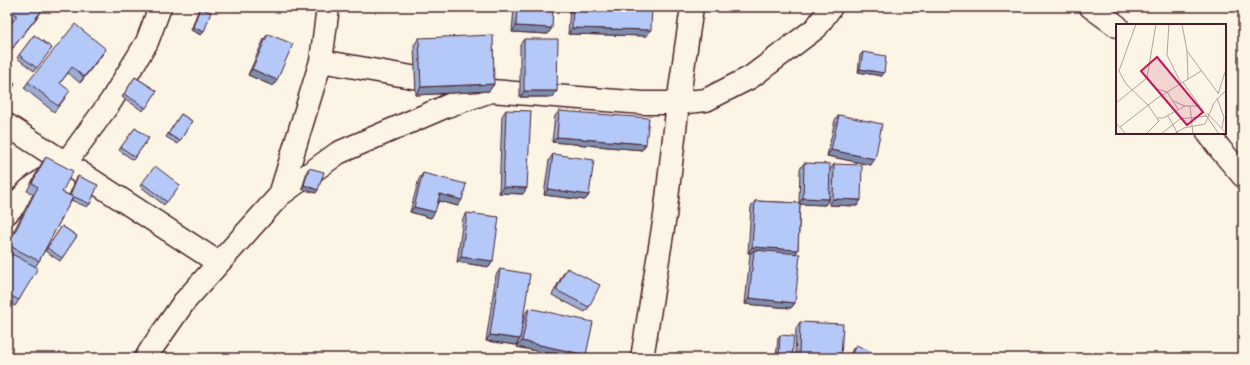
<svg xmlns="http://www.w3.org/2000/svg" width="1250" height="365" font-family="Mynerve,sans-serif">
	<rect width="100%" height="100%" fill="#fcf5e5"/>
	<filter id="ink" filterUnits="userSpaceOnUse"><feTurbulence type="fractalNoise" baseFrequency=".025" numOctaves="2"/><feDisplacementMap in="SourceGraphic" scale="8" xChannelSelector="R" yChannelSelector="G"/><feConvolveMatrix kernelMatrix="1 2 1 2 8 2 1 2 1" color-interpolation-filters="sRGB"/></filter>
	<g filter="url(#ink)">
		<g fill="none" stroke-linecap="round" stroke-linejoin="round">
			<defs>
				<path id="minor" d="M 1091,7 L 1117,26
					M 321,61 L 491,91 L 643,103 L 678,103 L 706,100 L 751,77 L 816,28 L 831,7
					M 7,125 L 219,263
					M 1208,133 L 1220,149 L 1243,176
					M 280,195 L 321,61 L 328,7
					M 7,213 L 29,190 L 65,164 L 111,101 L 147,42 L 160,7
					M 146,358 L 152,348 L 184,302 L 280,195 L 338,153 L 447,106 L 488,92
					M 642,358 L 665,216 L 678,103 L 692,7"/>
			</defs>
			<!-- minor casing -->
			<use href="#minor" stroke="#4a1f2b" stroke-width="25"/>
			<!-- minor -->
			<use href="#minor" stroke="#fcf5e5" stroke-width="22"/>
		</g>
		<!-- wall -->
		<path fill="#9badd5" stroke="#4a1f2b" d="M 7,7 L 43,9 L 7,55 L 7,29 L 13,22 L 7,17 Z
			M 514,7 L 553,7 L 548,34 L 512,32 Z
			M 570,7 L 652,7 L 647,36 L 568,34 Z
			M 200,8 L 204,32 L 201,35 L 191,30 L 198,11 Z
			M 268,34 L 273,86 L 248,75 L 264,39 Z
			M 34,35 L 52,48 L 34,71 L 17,58 Z
			M 419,38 L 494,84 L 489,91 L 416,95 L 414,45 Z
			M 524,39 L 553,97 L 520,97 L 520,45 Z
			M 106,49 L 80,83 L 68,73 L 60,83 L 66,97 L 54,112 L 24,88 L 28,82 Z
			M 863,52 L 882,76 L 858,72 L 860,55 Z
			M 135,77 L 157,91 L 143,111 L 122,97 Z
			M 506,110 L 523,194 L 499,193 L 502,116 Z
			M 559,111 L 646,144 L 642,150 L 552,142 L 555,116 Z
			M 181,114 L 192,121 L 178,144 L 166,137 Z
			M 839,115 L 871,165 L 827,156 L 835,120 Z
			M 135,128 L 149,138 L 133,160 L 119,150 Z
			M 553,154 L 589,195 L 585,200 L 544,195 L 549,160 Z
			M 46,157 L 62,192 L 69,195 L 76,179 L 78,176 L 90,204 L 87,207 L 71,200 L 39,261 L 35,267 L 19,300 L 15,306 L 7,302 L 7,262 L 10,257 L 7,255 L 7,244 L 33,194 L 27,191 L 41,164 Z
			M 804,163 L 830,170 L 834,164 L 861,200 L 857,206 L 829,205 L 829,191 L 829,199 L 825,205 L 800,204 L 798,250 L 795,254 L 795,303 L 791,308 L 745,304 L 750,255 L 751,253 L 748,253 L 751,207 L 755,201 L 799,203 L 800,169 Z
			M 309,168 L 316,193 L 302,189 L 307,171 Z
			M 423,173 L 458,206 L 439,201 L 431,218 L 410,212 L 419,179 Z
			M 142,183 L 180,185 L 164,205 L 140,186 Z
			M 467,213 L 493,261 L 489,267 L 457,262 L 463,218 Z
			M 62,226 L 77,236 L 60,261 L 45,251 Z
			M 567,268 L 589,307 L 585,312 L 552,295 L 563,274 Z
			M 500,269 L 523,324 L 525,314 L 529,308 L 586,355 L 584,358 L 569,358 L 517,347 L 518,342 L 516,345 L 486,341 L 496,275 Z
			M 800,322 L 841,358 L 795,358 L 796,328 Z
			M 780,335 L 792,358 L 776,358 L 778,338 Z
			M 856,345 L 869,358 L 849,358 L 853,348 Z"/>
		<!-- shaded-wall -->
		<path fill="#7e8dae" stroke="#4a1f2b" d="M 43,9 L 39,15 L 7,55 Z
			M 516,26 L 552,28 L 548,34 L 512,32 Z
			M 193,27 L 204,32 L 201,35 L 191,30 Z
			M 572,28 L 651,30 L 647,36 L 568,34 Z
			M 106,49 L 102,55 L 80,83 L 84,77 Z
			M 252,69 L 277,80 L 273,86 L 248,75 Z
			M 860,69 L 884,73 L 882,76 L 858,72 Z
			M 494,84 L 489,91 L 416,95 L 421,87 Z
			M 524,91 L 557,91 L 553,97 L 520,97 Z
			M 557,137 L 646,144 L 642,150 L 552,142 Z
			M 831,150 L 875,159 L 871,165 L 827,156 Z
			M 304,185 L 318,190 L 316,193 L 302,189 Z
			M 503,187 L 527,188 L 523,194 L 499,193 Z
			M 548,189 L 589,195 L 585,200 L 544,195 Z
			M 440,194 L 462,200 L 458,206 L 436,200 Z
			M 803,198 L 829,199 L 825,205 L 798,204 Z
			M 833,199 L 861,200 L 857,206 L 829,205 Z
			M 414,207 L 435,212 L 431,218 L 410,212 Z
			M 752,247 L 798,250 L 794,256 L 754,250 L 751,253 L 748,253 Z
			M 461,257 L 493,261 L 489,267 L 457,262 Z
			M 749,298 L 795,303 L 791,308 L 745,304 Z
			M 490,335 L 520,339 L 516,345 L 486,341 Z
			M 522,341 L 586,355 L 584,358 L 569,358 L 517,347 Z
			M 779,356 L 792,357 L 792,358 L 777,358 Z"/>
		<!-- building -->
		<path fill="#b4c9f8" stroke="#4a1f2b" d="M 7,7 L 40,7 L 43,9 L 7,55 L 7,29 L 17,16 L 7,8 Z
			M 517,7 L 553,7 L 552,28 L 516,26 Z
			M 573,7 L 652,7 L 651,30 L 572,28 Z
			M 200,8 L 211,12 L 204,32 L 193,27 Z
			M 75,24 L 106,49 L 84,77 L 72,67 L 60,83 L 70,91 L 58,106 L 28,82 Z
			M 268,34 L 293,44 L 277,80 L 252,69 Z
			M 34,35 L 52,48 L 37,68 L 19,55 Z
			M 493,35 L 494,84 L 421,87 L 419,38 Z
			M 524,39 L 558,39 L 557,91 L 524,91 Z
			M 863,52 L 886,56 L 884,73 L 860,69 Z
			M 135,77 L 157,91 L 146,108 L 124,94 Z
			M 7,79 L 15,84 L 7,99 Z
			M 506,110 L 531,111 L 527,188 L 503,187 Z
			M 559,111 L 649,118 L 646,144 L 557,137 Z
			M 181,114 L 192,121 L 180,141 L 168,134 Z
			M 839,115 L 882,124 L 875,159 L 831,150 Z
			M 7,127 L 11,129 L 7,135 Z
			M 135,128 L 149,138 L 135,157 L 121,147 Z
			M 553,154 L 594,160 L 589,195 L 548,189 Z
			M 46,157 L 73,171 L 62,192 L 73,197 L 39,261 L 8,245 L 38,187 L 32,183 Z
			M 804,163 L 830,164 L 829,199 L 803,198 Z
			M 834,164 L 862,165 L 861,200 L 833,199 Z
			M 155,166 L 180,185 L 167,202 L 142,183 Z
			M 309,168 L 324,172 L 318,190 L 304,185 Z
			M 423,173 L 466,184 L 462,200 L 440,194 L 435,212 L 414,207 Z
			M 78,176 L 98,185 L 90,204 L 70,195 Z
			M 755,201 L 800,203 L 798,250 L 752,247 Z
			M 467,213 L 499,217 L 493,261 L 461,257 Z
			M 62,226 L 77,236 L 62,258 L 47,248 Z
			M 754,250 L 800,254 L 795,303 L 749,298 Z
			M 12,254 L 38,268 L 19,300 L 7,294 L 7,263 Z
			M 567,268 L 600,285 L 589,307 L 556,290 Z
			M 500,269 L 530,274 L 520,339 L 490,335 Z
			M 529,308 L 593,322 L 586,355 L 522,341 Z
			M 800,322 L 843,324 L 841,358 L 799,357 Z
			M 780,335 L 794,336 L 792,357 L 779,356 Z
			M 856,345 L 872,352 L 869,358 L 850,358 Z"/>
	</g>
	<!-- overview -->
	<g transform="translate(1116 24)">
		<rect width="110" height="110" fill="#fcf5e5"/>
		<path fill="none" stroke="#b59f9b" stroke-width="1" d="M 20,0 L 3,47 L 10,60 L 32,81 L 43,97 L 30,110M 40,0 L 31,54 L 41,65 L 51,68 L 62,85M 53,0 L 51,31 L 65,59M 66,0 L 71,27 L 102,69M 71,27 L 72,55M 67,58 L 103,110M 102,70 L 110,45M 101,74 L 108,93 L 106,104M 57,77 L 69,82 L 83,82M 0,79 L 31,54M 74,82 L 77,110M 91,89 L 110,109M 52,92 L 62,110M 42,94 L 47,94 L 69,82M 0,99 L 10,110M 4,103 L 40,75 L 85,47M 45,110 L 64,95 L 91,92M 58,110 L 68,104 L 89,100 L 98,79 L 110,66"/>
		<path fill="#c2185b" fill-opacity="0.15" stroke="#c2185b" stroke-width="2" d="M 41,33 L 87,88 L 71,101 L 25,47 Z"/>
		<rect width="110" height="110" fill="none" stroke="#4a1f2b" stroke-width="2"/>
	</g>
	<!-- margin -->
	<rect width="1250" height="365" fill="none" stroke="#fcf5e5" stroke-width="24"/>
	<rect x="12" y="12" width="1226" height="341" fill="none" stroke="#4a1f2b" stroke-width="1.5" filter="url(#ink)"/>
</svg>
